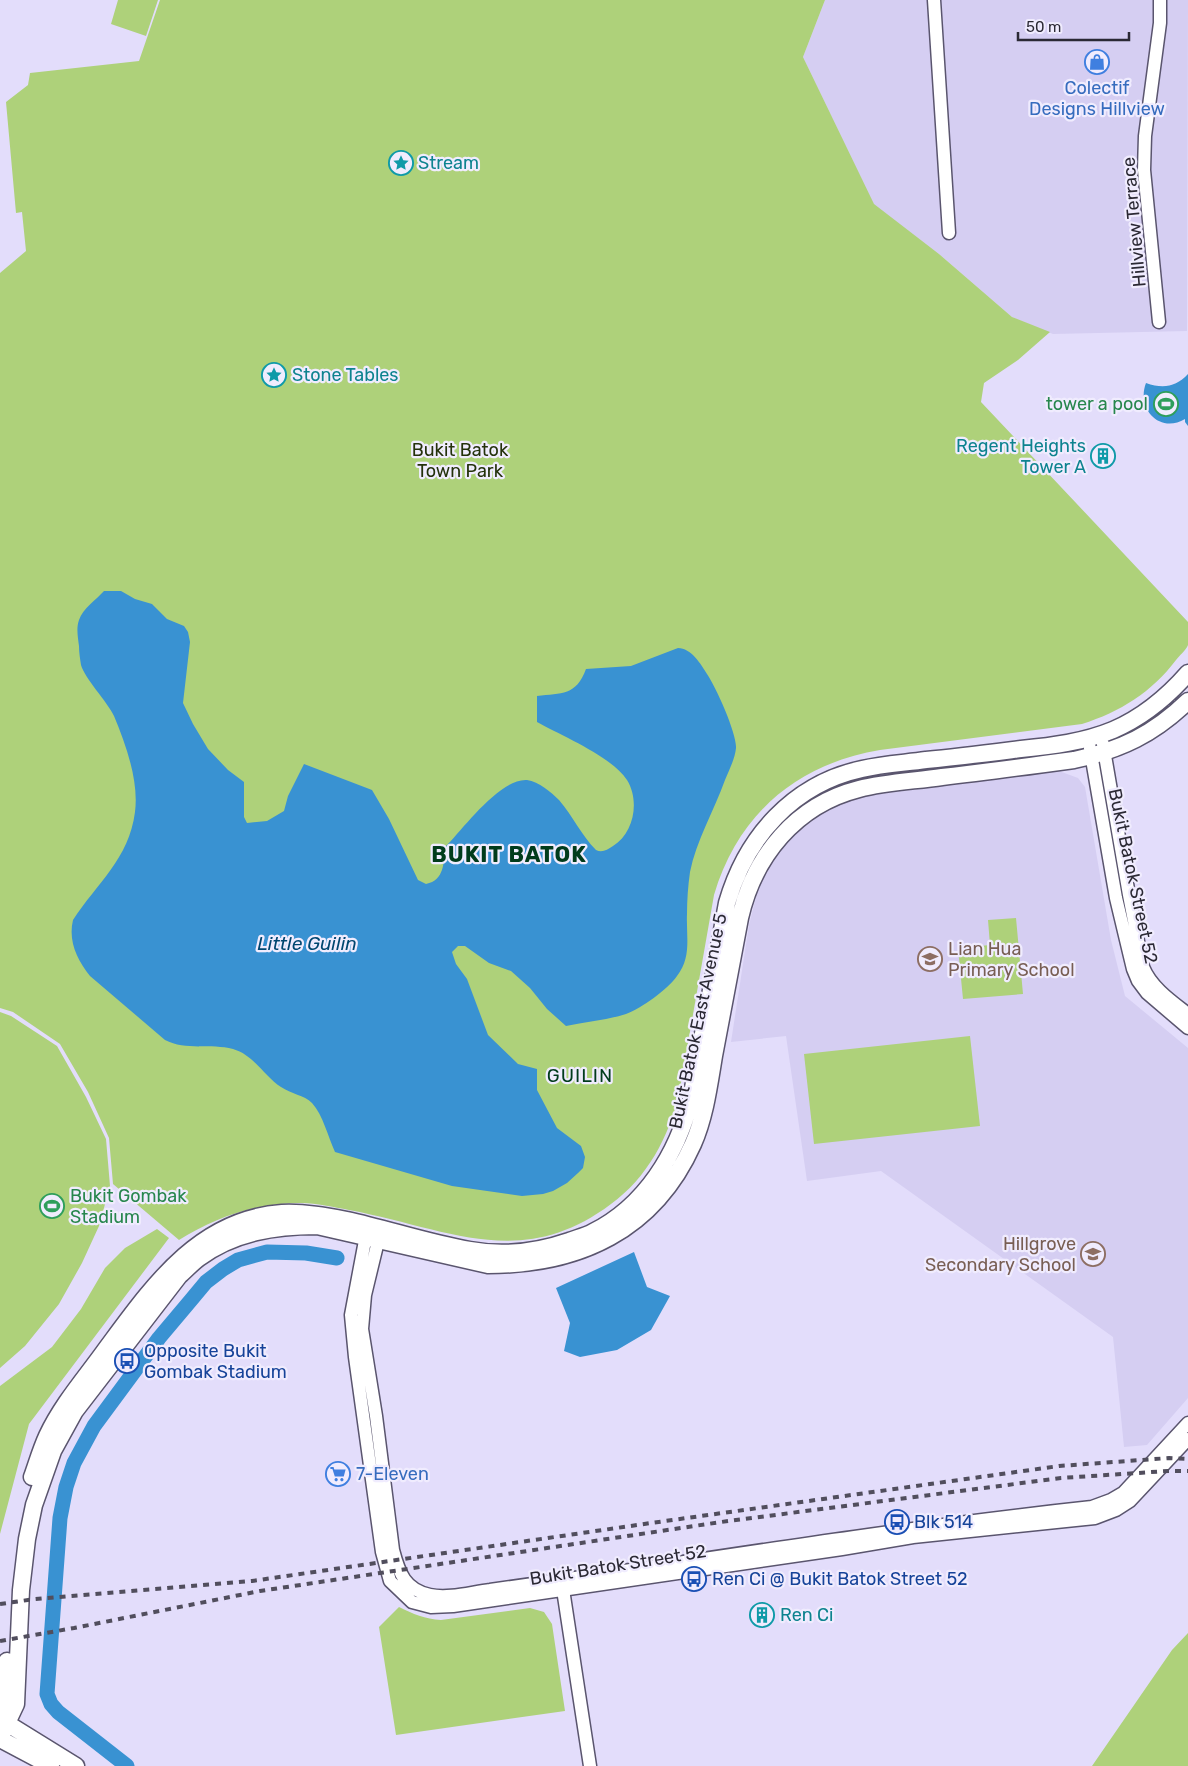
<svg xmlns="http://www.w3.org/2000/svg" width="1188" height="1766" font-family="Rubik,sans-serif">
	<rect width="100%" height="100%" fill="#e3ddfb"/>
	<!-- built -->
	<path fill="#d5cef2" d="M 825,0 L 1188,0 L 1187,331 L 1053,334 L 1012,317 L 939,254 L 874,205 L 803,57 Z
		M 1059,771 L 1078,778 L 1085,787 L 1111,940 L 1125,996 L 1188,1048 L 1188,1398 L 1147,1445 L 1124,1447 L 1113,1337 L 881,1171 L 807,1181 L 786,1036 L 731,1042 L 749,925 L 758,889 L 774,858 L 799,831 L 830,808 L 848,800 L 865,796 Z"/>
	<!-- green -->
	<path fill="#aed17a" d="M 118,0 L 158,0 L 146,36 L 111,24 Z
		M 160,0 L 825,0 L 803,57 L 874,204 L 939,254 L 1012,317 L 1050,332 L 1018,360 L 984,383 L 981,402 L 1188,622 C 1188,628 1188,639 1188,645 C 1186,650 1179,656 1176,660 C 1152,692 1120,712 1082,724 L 880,750 C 797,764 738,814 714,895 L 679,1094 C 669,1137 647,1178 611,1204 C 521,1272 446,1228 349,1210 C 333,1207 317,1203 301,1203 C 256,1203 216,1217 179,1240 L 113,1184 L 109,1138 L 88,1092 L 60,1044 L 13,1012 L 0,1008 L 0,273 L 26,251 L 22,212 L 16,213 L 6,102 L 28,85 L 30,73 L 139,61 Z
		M 1016,918 L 1023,994 L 963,999 L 958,948 L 990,945 L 988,920 Z
		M 0,1012 L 11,1016 L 57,1046 L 86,1097 L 106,1139 L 110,1186 L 99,1226 L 82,1263 L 59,1304 L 25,1346 L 0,1368 Z
		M 970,1036 L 980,1126 L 814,1144 L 804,1054 Z
		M 157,1229 L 169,1238 L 29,1424 L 0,1534 L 0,1386 L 52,1347 L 81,1309 L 105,1268 L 125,1248 Z
		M 399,1607 C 413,1614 425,1619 441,1620 L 530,1608 L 544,1612 L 552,1624 L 565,1711 L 396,1735 L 379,1627 Z
		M 1188,1633 L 1188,1766 L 1092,1766 L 1172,1650 Z"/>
	<!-- water -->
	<path fill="#3992d2" d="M 1188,374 L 1188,426 L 1185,422 L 1185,419 C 1160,434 1136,409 1146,383 C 1163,389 1176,387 1188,374 Z
		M 104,591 L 121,591 L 135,599 L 152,604 L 167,619 L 184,626 L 188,632 L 190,642 L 183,703 L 193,724 L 208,749 L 228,770 L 244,782 L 244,817 L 247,823 L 267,821 L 284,811 L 288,796 L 304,764 L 372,790 L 389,819 L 418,880 L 426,884 C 445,880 443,863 446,846 L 448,844 C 465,826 501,778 527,780 C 539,782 551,792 559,800 C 573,816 581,835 596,850 C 602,853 607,850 613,846 C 634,833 640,801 627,780 C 611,756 562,736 537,722 L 537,696 C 562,693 576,696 586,669 L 631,666 L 678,648 C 691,648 701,664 707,674 C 716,687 737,734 736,748 C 735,759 729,770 725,780 C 714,811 696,841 690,872 C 688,886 687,900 687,914 C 686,936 692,957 677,976 C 667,990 642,1008 626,1014 C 607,1020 586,1022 566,1026 L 547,1009 L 530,988 L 511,971 L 489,963 L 465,946 L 458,946 L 452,952 L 456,964 L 467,979 L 488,1035 L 518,1064 L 537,1069 L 537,1090 L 557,1128 L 581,1146 L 585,1157 L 583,1168 L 578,1173 L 567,1183 L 553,1191 L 543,1194 L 522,1196 L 452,1186 L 335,1152 C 328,1137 323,1115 312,1103 C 304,1095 291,1094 281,1087 C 264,1076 254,1055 233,1049 C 211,1043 186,1051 165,1040 L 90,976 C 77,960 68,941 73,920 C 97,883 129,859 135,812 C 139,781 126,745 114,716 C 107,701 85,679 81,665 C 80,659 79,652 79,646 C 78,638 76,628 79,620 C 83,608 96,600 104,591 Z
		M 634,1252 L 647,1287 L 670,1296 L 651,1330 L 617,1350 L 580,1357 L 564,1351 L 570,1323 L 556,1288 Z"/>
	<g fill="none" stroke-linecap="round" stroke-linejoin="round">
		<!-- canal -->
		<path stroke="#3992d2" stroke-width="15" d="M 127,1766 L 58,1712 L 51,1704 L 47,1694 L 60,1518 L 66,1487 L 74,1463 L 94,1426 L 159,1338 L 191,1300 L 206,1282 L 223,1269 L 238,1260 L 267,1252 L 306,1253 L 337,1258"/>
		<defs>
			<path id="minor" d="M 934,0 L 949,233
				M 1159,322 L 1144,170 L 1145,136 L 1160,23 L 1160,0
				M 1103,744 L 1129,895 L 1143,967 C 1151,987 1171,1001 1188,1014
				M 1090,748 L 1116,898 L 1133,969 L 1138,981 L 1147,993 L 1188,1028
				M 367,1230 L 351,1315 L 355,1357 L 382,1552 L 390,1581 L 412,1602 L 431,1607 L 453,1606 L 842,1549 L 913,1537 L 1095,1518 L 1116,1510 L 1130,1501 L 1188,1439
				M 380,1233 L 365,1295 L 362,1329 L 376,1416 L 393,1550 C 399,1573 405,1590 430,1595 C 449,1599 472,1592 490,1590 C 533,1584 575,1578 617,1572 C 775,1548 934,1524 1092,1507 L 1111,1500 L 1123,1493 L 1188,1423
				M 562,1583 L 590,1766"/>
			<path id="tertiary" d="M 32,1477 C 37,1463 41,1449 47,1436 C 62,1404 86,1377 106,1349 C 152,1287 198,1219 282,1213 C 305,1212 326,1216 347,1220 C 388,1229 429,1243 470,1250 C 503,1256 537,1252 569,1241 C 577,1238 586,1236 593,1232 C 645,1206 677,1154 691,1099 L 727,903 C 746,837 793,784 862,769 C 883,764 905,763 926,760 C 958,757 989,753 1021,749 C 1052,746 1084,742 1113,730 C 1143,717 1167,697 1188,673
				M 0,1706 L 6,1681 L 7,1661
				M 0,1719 L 76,1766
				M 0,1738 L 16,1704 L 21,1590 L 27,1539 L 34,1505 L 53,1451 L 75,1411 L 179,1276 C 186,1270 192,1263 199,1258 C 234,1232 276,1226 317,1226 L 488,1265 C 579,1265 654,1231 693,1144 C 705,1117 709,1086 714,1056 C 723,1010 731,964 740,918 C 754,856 796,805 859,789 C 886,782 915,781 942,777 C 986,772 1030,766 1074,760 C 1121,750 1154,734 1188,701
				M 0,1739 L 51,1766"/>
		</defs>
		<!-- minor casing -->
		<use href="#minor" stroke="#5a556e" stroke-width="15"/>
		<!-- tertiary casing -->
		<use href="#tertiary" stroke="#5a556e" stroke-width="19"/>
		<!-- minor -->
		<use href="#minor" stroke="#fff" stroke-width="12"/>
		<!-- tertiary -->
		<use href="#tertiary" stroke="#fff" stroke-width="16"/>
		<!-- rail -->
		<path stroke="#514e5d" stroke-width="4" stroke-dasharray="6 6" stroke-linecap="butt" d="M 0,1604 L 35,1599 L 252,1581 L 651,1523 L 1059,1466 L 1169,1458 L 1188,1459
			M 0,1641 L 74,1628 L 260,1591 L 721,1522 L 1061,1478 L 1168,1471 L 1188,1471"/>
	</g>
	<!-- icons -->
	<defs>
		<symbol id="shop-ring" viewBox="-11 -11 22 22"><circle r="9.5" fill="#f0ecfe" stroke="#3f7fe0" stroke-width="1.5"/><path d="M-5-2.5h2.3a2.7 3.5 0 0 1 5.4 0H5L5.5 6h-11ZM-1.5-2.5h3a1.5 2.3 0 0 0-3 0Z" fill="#3f7fe0"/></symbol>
		<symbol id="sight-ring" viewBox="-11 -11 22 22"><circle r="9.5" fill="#f0ecfe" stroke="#0f9aa8" stroke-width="1.5"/><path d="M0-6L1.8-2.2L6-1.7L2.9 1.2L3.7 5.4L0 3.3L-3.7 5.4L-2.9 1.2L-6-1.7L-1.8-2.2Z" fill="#0f9aa8"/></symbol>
		<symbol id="stadium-ring" viewBox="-11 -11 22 22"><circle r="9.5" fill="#f0ecfe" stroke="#2e9e5b" stroke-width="1.5"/><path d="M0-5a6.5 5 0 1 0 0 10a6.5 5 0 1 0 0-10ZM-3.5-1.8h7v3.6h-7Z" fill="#2e9e5b"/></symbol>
		<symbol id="building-ring" viewBox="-11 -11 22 22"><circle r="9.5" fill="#f0ecfe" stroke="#0f9aa8" stroke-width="1.5"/><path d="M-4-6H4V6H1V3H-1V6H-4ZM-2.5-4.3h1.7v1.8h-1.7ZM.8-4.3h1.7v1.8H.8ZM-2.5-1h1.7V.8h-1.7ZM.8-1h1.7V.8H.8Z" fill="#0f9aa8"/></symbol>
		<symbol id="school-ring" viewBox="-11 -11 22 22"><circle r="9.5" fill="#f0ecfe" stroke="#8d6e63" stroke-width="1.5"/><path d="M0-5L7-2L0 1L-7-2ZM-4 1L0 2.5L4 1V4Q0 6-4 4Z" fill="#8d6e63"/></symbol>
		<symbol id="bus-ring" viewBox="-11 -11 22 22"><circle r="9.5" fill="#f0ecfe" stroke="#1a4fb4" stroke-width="1.5"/><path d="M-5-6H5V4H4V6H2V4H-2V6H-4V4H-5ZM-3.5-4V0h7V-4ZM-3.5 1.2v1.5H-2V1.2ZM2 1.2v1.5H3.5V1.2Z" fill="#1a4fb4"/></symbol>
		<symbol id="supermarket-ring" viewBox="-11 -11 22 22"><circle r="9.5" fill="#f0ecfe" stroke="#3f7fe0" stroke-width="1.5"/><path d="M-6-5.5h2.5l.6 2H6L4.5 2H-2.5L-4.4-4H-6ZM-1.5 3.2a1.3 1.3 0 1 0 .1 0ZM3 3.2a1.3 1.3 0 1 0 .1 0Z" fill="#3f7fe0"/></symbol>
	</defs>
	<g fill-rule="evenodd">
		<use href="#shop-ring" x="1083" y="48" width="28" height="28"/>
		<use href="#sight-ring" x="387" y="149" width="28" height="28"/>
		<use href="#sight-ring" x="260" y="361" width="28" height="28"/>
		<use href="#stadium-ring" x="1152" y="390" width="28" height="28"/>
		<use href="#building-ring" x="1089" y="442" width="28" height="28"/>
		<use href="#school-ring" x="916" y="945" width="28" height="28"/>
		<use href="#stadium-ring" x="38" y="1192" width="28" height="28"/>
		<use href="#school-ring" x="1079" y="1240" width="28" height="28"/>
		<use href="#bus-ring" x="113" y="1347" width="28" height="28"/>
		<use href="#supermarket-ring" x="324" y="1460" width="28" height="28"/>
		<use href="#bus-ring" x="883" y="1508" width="28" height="28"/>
		<use href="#bus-ring" x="680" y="1565" width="28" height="28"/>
		<use href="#building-ring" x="748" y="1601" width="28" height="28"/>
	</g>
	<g text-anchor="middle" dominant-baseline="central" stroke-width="4.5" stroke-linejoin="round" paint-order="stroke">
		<!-- shop labels -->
		<g font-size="18" fill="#366cbe" stroke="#f0ecfe">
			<text x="1097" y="88">Colectif<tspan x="1097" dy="21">Designs Hillview</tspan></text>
			<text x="356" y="1474" text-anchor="start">7-Eleven</text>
		</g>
		<!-- culture labels -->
		<g font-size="18" fill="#0d838f" stroke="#f0ecfe" text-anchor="start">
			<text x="418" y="163">Stream</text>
			<text x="292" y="375">Stone Tables</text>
			<text x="1086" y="446" text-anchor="end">Regent Heights<tspan x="1086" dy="21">Tower A</tspan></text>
			<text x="780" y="1615">Ren Ci</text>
		</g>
		<!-- street labels -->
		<g font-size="18" fill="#2b2934" stroke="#f0ecfe">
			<text transform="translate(1134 222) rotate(-95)">Hillview Terrace</text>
			<text transform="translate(1133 876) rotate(78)">Bukit Batok Street 52</text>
			<text transform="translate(698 1021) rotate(-78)">Bukit Batok East Avenue 5</text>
			<text transform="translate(618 1565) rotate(-9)">Bukit Batok Street 52</text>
		</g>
		<!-- leisure labels -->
		<g font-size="18" fill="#27864d" stroke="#f0ecfe" text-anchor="end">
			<text x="1148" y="404">tower a pool</text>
			<text x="70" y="1196" text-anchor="start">Bukit Gombak<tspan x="70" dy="21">Stadium</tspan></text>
		</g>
		<!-- park labels -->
		<g font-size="18" fill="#24320b" stroke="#f0ecfe">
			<text x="460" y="450">Bukit Batok<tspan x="460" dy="21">Town Park</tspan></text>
		</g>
		<!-- education labels -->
		<g font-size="18" fill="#785e54" stroke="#f0ecfe" text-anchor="start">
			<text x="948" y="949">Lian Hua<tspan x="948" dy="21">Primary School</tspan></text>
			<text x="1076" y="1244" text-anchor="end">Hillgrove<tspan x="1076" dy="21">Secondary School</tspan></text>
		</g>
		<!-- transit labels -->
		<g font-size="18" fill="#164399" stroke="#f0ecfe" text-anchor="start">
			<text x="144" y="1351">Opposite Bukit<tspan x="144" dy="21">Gombak Stadium</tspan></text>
			<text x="914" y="1522">Blk 514</text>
			<text x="712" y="1579">Ren Ci @ Bukit Batok Street 52</text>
		</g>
		<!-- water labels -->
		<g font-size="19" font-style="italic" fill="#004670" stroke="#f0ecfe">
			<text x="307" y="943">Little Guilin</text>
		</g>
		<!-- neighbourhood labels -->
		<g font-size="19" letter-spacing="1" fill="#013c1c" stroke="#f0ecfe">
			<text x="580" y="1075">GUILIN</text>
		</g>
		<!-- district labels -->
		<g font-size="22" font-weight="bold" letter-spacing="1" fill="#013c1c" stroke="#f0ecfe">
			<text x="509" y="854">BUKIT BATOK</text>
		</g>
	</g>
	<!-- scale -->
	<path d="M1018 32v8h111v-8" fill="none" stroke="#2b2934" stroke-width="2.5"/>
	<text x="1026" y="32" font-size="15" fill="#2b2934" stroke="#f0ecfe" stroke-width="4" paint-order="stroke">50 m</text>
</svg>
